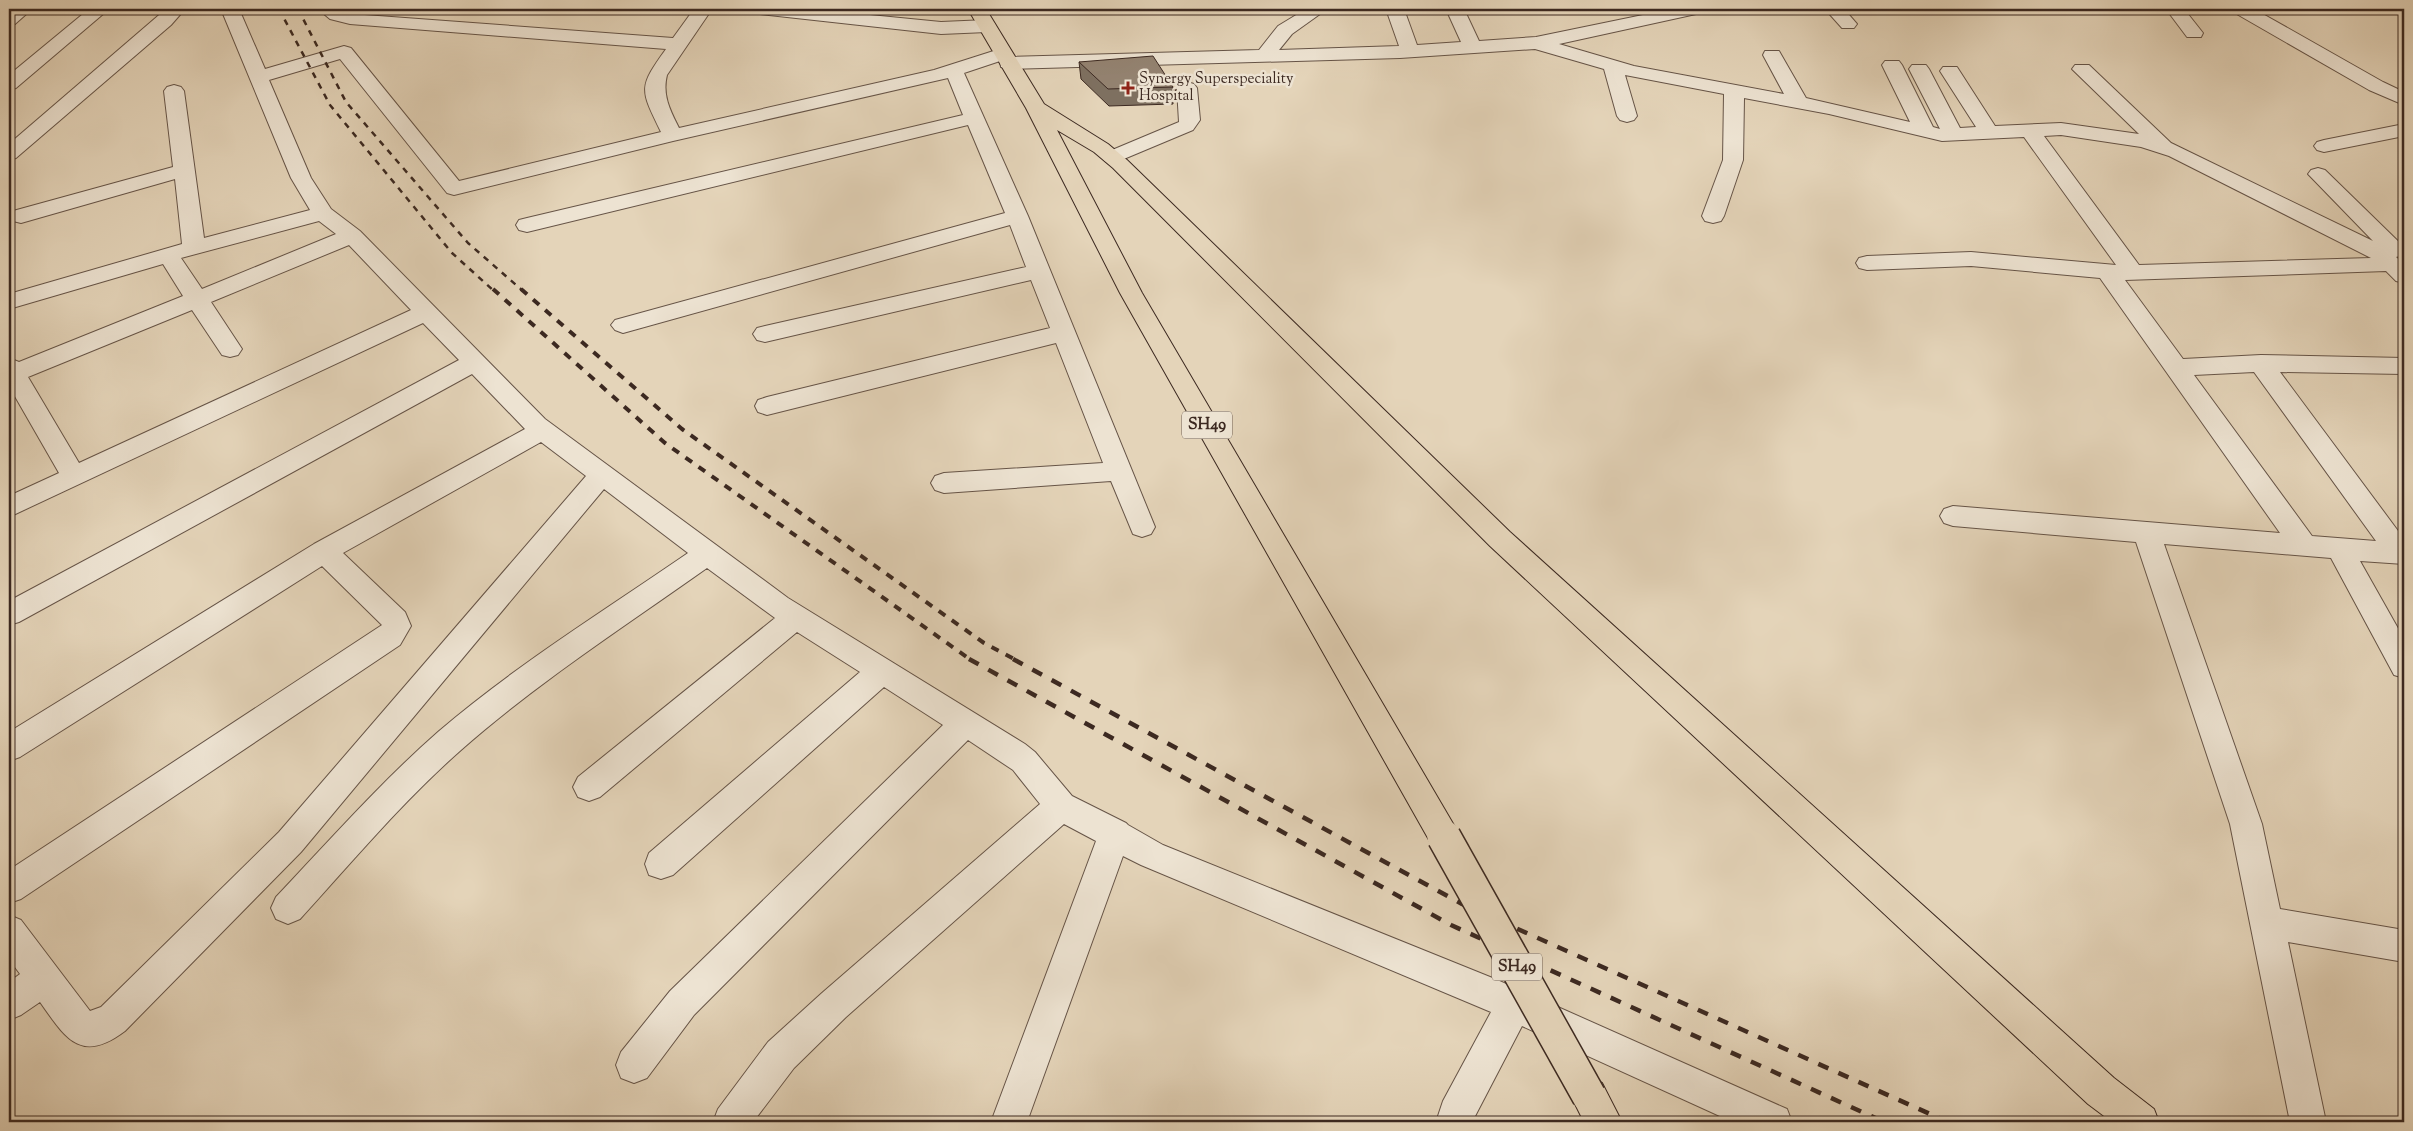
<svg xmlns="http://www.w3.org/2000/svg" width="2413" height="1131" font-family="'Sorts Mill Goudy',serif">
	<rect width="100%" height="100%" fill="#e4d4b9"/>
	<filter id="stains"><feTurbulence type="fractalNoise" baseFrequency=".004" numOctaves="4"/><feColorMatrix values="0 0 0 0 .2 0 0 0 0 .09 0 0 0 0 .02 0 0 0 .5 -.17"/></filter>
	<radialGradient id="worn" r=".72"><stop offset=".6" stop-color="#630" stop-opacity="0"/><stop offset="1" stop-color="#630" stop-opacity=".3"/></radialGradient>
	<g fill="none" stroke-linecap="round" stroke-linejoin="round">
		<defs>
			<path id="minor" d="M 12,9 L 32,9 L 15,24 L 9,25 L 9,11 Z
				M 89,9 L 109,9 L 16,88 L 9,90 L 9,75 Z
				M 166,9 L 185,9 L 171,25 L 16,158 L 9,160 L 9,144 Z
				M 221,9 L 239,9 L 265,69 L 344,46 L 351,48 L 459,181 L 661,132 C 640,89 638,88 666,49 L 350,24 L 330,19 L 318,9 L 339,9 L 351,14 L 673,38 L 694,9 L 712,9 L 667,75 C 662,95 670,110 679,128 L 934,70 L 1003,48 L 1010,50 L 1012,54 L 1010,57 L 1259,50 L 1278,26 L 1306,9 L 1327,9 L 1292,34 L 1279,50 L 1399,46 L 1386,9 L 1404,9 L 1417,45 L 1461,42 L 1446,9 L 1464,9 L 1479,41 L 1536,37 L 1672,9 L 1705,9 L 1702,13 L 1696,14 L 1559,44 L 1634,66 L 1784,94 L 1763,55 L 1765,51 L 1779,51 L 1806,98 L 1910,122 L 1882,65 L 1885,61 L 1899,61 L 1902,65 L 1933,127 L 1940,129 L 1909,69 L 1912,65 L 1926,65 L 1929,69 L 1960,128 L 1976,127 L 1940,71 L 1943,67 L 1957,67 L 1995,126 L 2061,123 L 2139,134 L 2072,69 L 2075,65 L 2089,65 L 2171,143 L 2373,241 L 2308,174 L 2311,170 L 2318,168 L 2325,170 L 2404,247 L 2403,255 L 2396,257 L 2404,264 L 2404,283 L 2396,281 L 2386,271 L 2125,280 L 2183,359 L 2261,355 L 2404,358 L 2404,374 L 2280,372 L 2404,539 L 2404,564 L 2360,561 L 2404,639 L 2404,678 L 2394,675 L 2331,558 L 2164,544 L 2262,824 L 2280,909 L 2404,930 L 2404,962 L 2288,942 L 2326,1122 L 2290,1122 L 2230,824 L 2136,542 L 1953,526 L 1944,523 L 1940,516 L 1944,509 L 1953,506 L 2280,533 L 2100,278 L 1971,266 L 1867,270 L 1859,268 L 1856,263 L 1859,258 L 1867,256 L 1971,252 L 2116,265 L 2024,137 L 1942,141 L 1829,114 L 1744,98 L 1743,160 L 1724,216 L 1721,221 L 1713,223 L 1705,221 L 1702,216 L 1723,160 L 1724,94 L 1625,75 L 1637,116 L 1634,120 L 1627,122 L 1620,120 L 1617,116 L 1604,69 L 1535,49 L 1400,58 L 1008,69 L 1001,67 L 1000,61 L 964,73 L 1028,216 L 1155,527 L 1151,534 L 1142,537 L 1133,534 L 1111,481 L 944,493 L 935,490 L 931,483 L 935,476 L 944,473 L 1103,463 L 1056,343 L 767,415 L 758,412 L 755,406 L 758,400 L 767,397 L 1050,328 L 1031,280 L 765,342 L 757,340 L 753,334 L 757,328 L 765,326 L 1026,267 L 1010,225 L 623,333 L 615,330 L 611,325 L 615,320 L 1005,213 L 968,125 L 527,232 L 519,230 L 516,225 L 519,220 L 527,218 L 963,115 L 948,78 L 673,141 L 454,195 L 447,193 L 340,59 L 269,80 L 311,178 L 331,209 L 360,231 L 545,419 L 788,598 L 1025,744 L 1035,752 L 1072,796 L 1126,823 L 1128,825 L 1163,845 L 1495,979 L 1787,1109 L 1792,1122 L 1733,1122 L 1522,1026 L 1472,1122 L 1436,1122 L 1443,1101 L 1491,1012 L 1141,865 L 1123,856 L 1027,1122 L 991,1122 L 1096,841 L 1064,824 L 846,1017 L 794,1068 L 753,1122 L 713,1122 L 718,1109 L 768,1042 L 822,993 L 1040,804 L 1013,770 L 968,740 L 694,1015 L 647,1078 L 634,1083 L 621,1078 L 616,1065 L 621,1052 L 670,991 L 943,725 L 884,687 L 673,875 L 661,879 L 649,875 L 645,864 L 649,853 L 860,672 L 797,632 L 600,797 L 589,801 L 578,797 L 573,787 L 578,777 L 775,618 L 707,568 C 624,627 538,682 461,750 C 403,801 352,862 300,919 L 288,924 L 276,919 L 271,908 L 276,897 C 329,841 380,783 438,732 C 516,665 604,611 688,553 L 604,489 L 301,852 L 125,1031 C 80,1065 65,1037 40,1002 L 21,1015 L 9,1020 L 9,982 L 20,974 L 9,959 L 9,915 L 21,920 L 90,1011 L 101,1007 L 279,832 L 586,476 L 541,442 L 343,553 L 405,612 L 411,626 L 400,645 L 21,899 L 9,903 L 9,870 L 382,625 L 322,566 L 20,757 L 9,761 L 9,732 L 314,544 L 525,429 L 472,374 L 19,622 L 9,625 L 9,601 L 459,360 L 423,323 L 9,517 L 9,496 L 59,473 L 9,386 L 9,358 L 19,362 L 183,296 L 163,264 L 9,309 L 9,294 L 182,244 L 175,179 L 21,223 L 13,221 L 10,216 L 13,211 L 173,167 L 164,91 L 167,87 L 174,85 L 181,87 L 184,91 L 204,238 L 310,210 L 291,178 ZM 2061,135 L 2141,147 L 2169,156 L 2371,258 L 2139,265 L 2044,136 ZM 319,221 L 336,234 L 202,289 L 181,258 ZM 349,245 L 411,310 L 79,463 L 28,377 L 192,310 L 222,355 L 230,357 L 238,355 L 242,349 L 211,302 ZM 2254,372 L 2376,541 L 2312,536 L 2194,375 Z
				M 751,9 L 809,9 L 941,22 L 987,20 L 993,22 L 996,26 L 993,30 L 987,32 L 941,34 L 760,14 L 754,13 Z
				M 1825,9 L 1844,9 L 1857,24 L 1854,28 L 1842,28 Z
				M 2166,9 L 2184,9 L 2203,33 L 2201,37 L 2187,37 Z
				M 2232,9 L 2254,9 L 2383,82 L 2404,92 L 2404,105 L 2369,90 L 2235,13 Z
				M 1187,82 L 1194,84 L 1197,88 L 1200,120 L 1193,130 L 1119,161 L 1112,163 L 1105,161 L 1102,157 L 1105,153 L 1179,122 L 1177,88 L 1180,84 Z
				M 2404,124 L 2404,136 L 2324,152 L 2317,150 L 2314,146 L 2317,142 L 2324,140 Z"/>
			<path id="major" d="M 968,9 L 986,9 L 1044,104 L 1108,144 L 1127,160 L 1510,532 L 2114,1078 L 2154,1109 L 2159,1122 L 2112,1122 L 2088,1104 L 1490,546 L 1113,168 L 1094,152 L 1057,130 L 1142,293 L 1455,827 L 1460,837 L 1455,847 L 1444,852 L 1433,847 L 1120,293 L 1026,108 Z
				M 1589,1078 L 1602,1083 L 1622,1122 L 1584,1122 L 1571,1096 L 1576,1083 Z"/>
		</defs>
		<!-- minor casing -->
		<use href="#minor" stroke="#665447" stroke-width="2"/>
		<!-- major casing -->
		<use href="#major" stroke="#3c2921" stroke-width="2"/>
		<!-- minor -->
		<use href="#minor" fill="#ede3d2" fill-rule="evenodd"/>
		<!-- major -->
		<use href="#major" fill="#e4d4b9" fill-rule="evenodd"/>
		<!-- rail-far2 -->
		<path stroke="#3c2921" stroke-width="2.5" stroke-dasharray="6 6" stroke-linecap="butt" d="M 279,9 L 330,105 L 452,253 L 494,291
			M 298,9 L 346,102 L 468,243 L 523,291"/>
		<!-- rail-far1 -->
		<path stroke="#3c2921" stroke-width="4" stroke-dasharray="8 8" stroke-linecap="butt" d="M 493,289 L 665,443 L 971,660
			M 521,289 L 682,429 L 984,643 L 1016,660"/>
		<!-- rail -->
		<path stroke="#3c2921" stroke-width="4.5" stroke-dasharray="11 11" stroke-linecap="butt" d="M 969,659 L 1451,925 L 1884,1122
			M 1013,659 L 1462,904 L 1948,1122"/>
		<defs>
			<path id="major-bridge" d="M 1444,837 L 1589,1096"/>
		</defs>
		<!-- major-bridge casing -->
		<use href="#major-bridge" stroke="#3c2921" stroke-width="36" stroke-linecap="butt"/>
		<!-- major-bridge -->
		<use href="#major-bridge" stroke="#e4d4b9" stroke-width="33"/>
	</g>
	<!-- wall -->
	<path fill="#7e7060" stroke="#3c2921" d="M 1079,62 L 1173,87 L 1173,104 L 1109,106 L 1081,79 Z"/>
	<!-- building -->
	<path fill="#938270" stroke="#3c2921" d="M 1153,56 L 1173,87 L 1108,89 L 1079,62 Z"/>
	<!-- markers -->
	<path fill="#8f2418" stroke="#ede3d2" stroke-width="2" d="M1125.5 80.5h5v5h5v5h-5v5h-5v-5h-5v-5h5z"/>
	<g text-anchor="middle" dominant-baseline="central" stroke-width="5" stroke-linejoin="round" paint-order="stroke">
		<!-- far-poi labels -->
		<g font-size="15" fill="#3c2921" stroke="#ede3d2" text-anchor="start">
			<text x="1139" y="79">Synergy Superspeciality<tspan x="1139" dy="17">Hospital</tspan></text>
		</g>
		<!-- shield labels -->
		<g fill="#ede3d2" stroke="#716156" stroke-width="1">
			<rect x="1182" y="411.5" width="50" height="27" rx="4"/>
			<rect x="1492" y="953.5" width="50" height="27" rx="4"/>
		</g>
		<g font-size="16" font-weight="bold" fill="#3c2921">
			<text x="1207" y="425">SH49</text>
			<text x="1517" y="967">SH49</text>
		</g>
	</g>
	<!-- margin -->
	<rect width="2413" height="1131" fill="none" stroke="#e4d4b9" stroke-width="30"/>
	<rect x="10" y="10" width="2393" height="1111" fill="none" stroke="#3c2921" stroke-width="2.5"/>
	<rect x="15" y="15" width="2383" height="1101" fill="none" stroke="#3c2921"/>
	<rect width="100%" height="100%" filter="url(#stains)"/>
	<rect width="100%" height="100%" fill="url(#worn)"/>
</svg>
